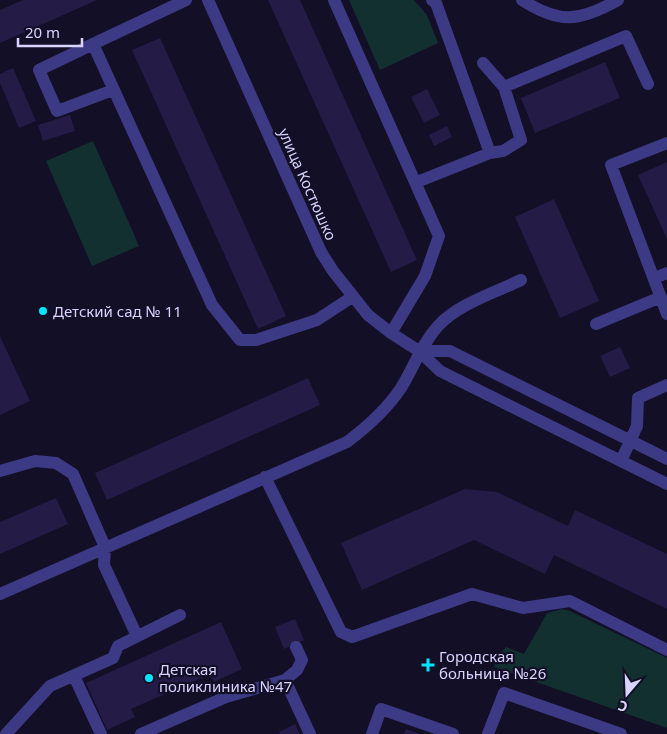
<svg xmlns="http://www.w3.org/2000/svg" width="667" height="734" font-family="'Noto Sans',sans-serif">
	<rect width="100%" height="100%" fill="#130f26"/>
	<!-- green -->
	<path fill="#12302f" d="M 349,0 L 414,0 L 427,15 L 438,43 L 380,70 Z
		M 93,141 L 139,246 L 92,266 L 46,161 Z
		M 562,609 L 570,611 L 667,658 L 667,728 L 494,667 L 498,656 L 506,647 L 524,654 L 547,613 Z"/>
	<!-- building -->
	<path fill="#241b47" d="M 23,0 L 97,0 L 0,43 L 0,10 Z
		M 268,0 L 300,0 L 417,260 L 391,272 Z
		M 160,38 L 286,316 L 258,329 L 132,50 Z
		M 605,62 L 620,98 L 535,133 L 521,98 Z
		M 13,68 L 36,121 L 19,128 L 0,83 L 0,74 Z
		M 427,89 L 440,115 L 424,123 L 411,97 Z
		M 70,115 L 75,131 L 43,141 L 38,125 Z
		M 447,126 L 452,137 L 434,146 L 429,135 Z
		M 667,162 L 667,239 L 638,175 Z
		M 554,199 L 599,301 L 560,318 L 515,217 Z
		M 0,336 L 30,401 L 0,415 Z
		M 620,347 L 630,368 L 610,377 L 600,356 Z
		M 308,378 L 320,405 L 107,500 L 95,473 Z
		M 465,489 L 497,492 L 568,526 L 575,510 L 667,554 L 667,609 L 554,555 L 545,574 L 474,540 L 362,590 L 341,543 Z
		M 56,498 L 68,524 L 0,554 L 0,522 Z
		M 295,619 L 304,640 L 284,649 L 275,627 Z
		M 221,622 L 242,669 L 214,682 L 210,674 L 131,709 L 135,717 L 107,730 L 86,683 Z
		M 295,724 L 300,734 L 280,734 L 279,732 Z
		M 406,729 L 420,734 L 404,734 Z"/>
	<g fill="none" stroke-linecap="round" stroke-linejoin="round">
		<!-- minor -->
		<path stroke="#3d3a85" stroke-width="12" d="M 186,0 L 93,44 L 212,305 L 240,340 L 256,340 L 317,320 L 352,297
			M 208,0 L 321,252 L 333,271 L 368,315 L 391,333 L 419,351 L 440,371 L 667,484
			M 334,0 L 439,236 L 425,276 L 391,333
			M 522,0 C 559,24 579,22 618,0
			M 93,44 L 39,70 L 57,111 L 113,90
			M 483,63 L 504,87
			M 667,143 L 611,165 L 667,314
			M 490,153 L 503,151 L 521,140 L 504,87 L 626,36 L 648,84
			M 417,182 L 490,153 L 436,3 L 432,0
			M 654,278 L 667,273
			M 596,324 L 661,297
			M 419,351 L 450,351 L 667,459
			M 621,461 L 637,426 L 638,398 L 667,385
			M 0,471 L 35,461 L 56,463 L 73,474 L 105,547 L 104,565 L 137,636
			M 265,477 L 341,632 L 352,637 L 472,594 L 523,608 L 570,601 L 667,650
			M 0,594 L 347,442 C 367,427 387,409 401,388 C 414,367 421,345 438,326 C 458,304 494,293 521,280
			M 74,676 L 101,734
			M 285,680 L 310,734
			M 6,734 L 50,686 L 113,658 L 118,646 L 180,615
			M 141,734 L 226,697 L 285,680 L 297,670 L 302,660 L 296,647
			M 372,734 L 381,709 L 453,734
			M 488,734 L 504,693 L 621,734"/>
	</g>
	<!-- markers -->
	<g fill="#00e5ff" stroke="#130f26" stroke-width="2">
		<circle cx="43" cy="311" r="5"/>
		<path d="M425.5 657.5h5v5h5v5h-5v5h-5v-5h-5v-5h5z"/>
		<circle cx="149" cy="678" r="5"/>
	</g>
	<g text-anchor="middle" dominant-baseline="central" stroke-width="4.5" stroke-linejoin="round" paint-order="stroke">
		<!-- street labels -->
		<g font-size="15" fill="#d9d4ff" stroke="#130f26">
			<text transform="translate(308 184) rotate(66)">улица Костюшко</text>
		</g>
		<!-- poi labels -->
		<g font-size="15" fill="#d9d4ff" stroke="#130f26" text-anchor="start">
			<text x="53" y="311">Детский сад № 11</text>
			<text x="439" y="656">Городская<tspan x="439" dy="17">больница №26</tspan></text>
			<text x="159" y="669">Детская<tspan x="159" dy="17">поликлиника №47</tspan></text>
		</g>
	</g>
	<!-- north arrow -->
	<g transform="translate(627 694) rotate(199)" stroke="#130f26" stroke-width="4" paint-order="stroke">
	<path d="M0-4L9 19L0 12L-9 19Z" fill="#d9d4ff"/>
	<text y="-8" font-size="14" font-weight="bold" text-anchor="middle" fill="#d9d4ff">С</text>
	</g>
	<!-- scale -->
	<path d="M18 38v8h64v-8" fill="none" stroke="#d9d4ff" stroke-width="2.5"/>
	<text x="25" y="38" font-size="15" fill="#d9d4ff" stroke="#130f26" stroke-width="4" paint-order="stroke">20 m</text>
</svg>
